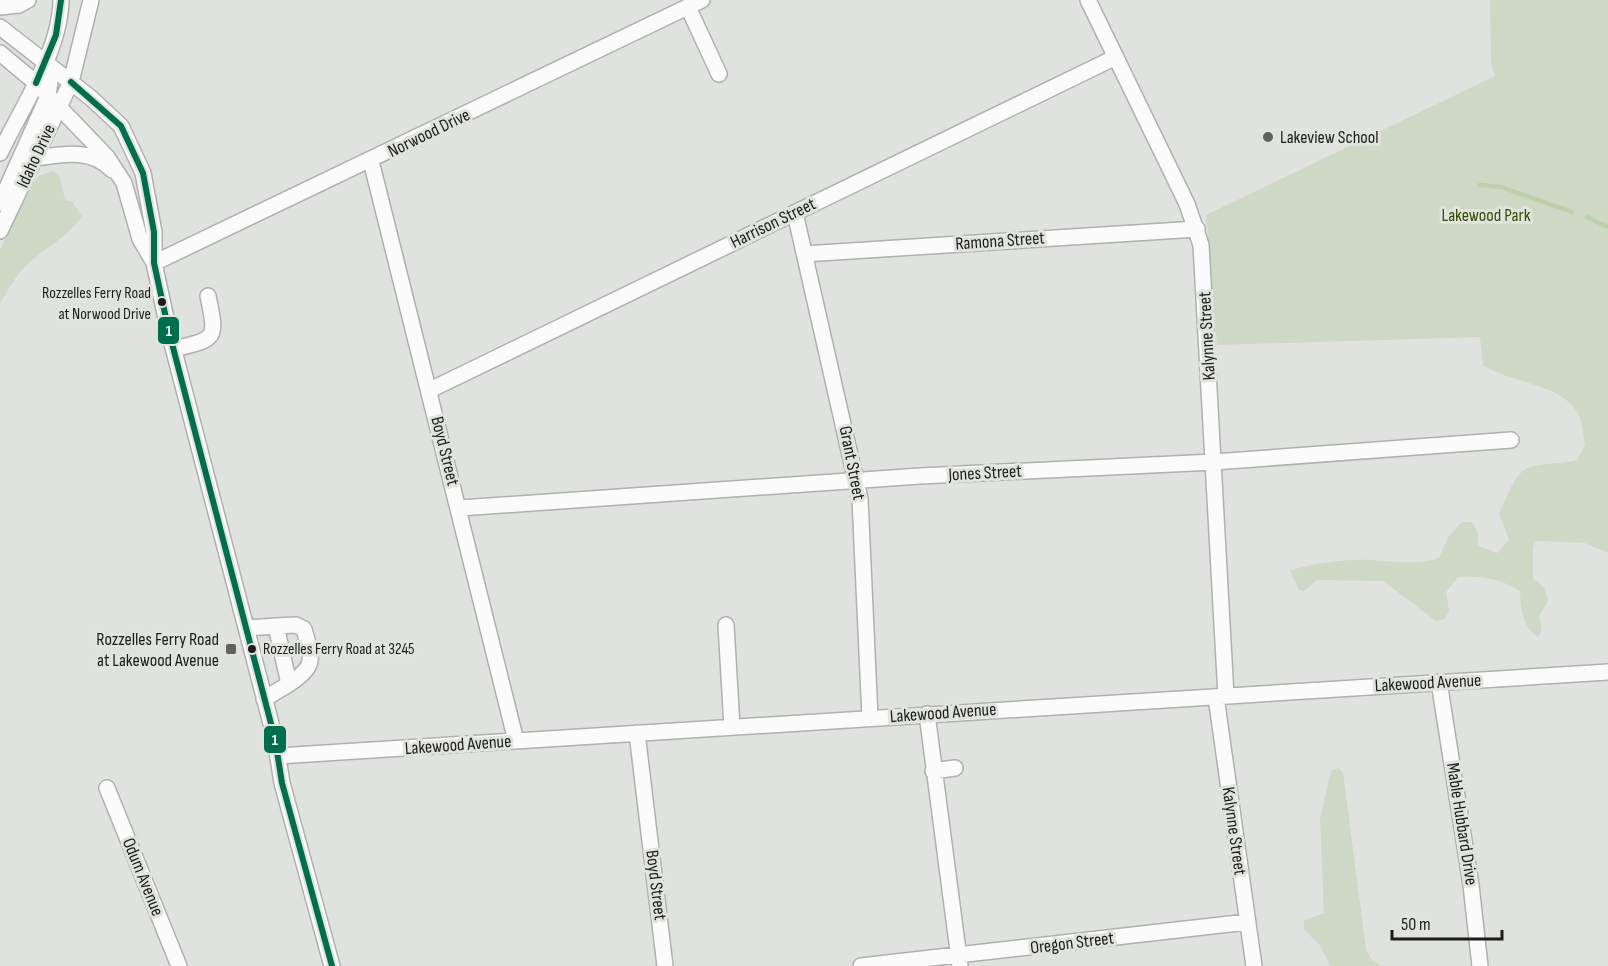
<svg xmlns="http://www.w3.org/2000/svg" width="1608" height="966" font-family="'Sofia Sans Condensed',sans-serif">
	<rect width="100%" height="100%" fill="#e0e2df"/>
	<!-- green -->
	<path fill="#ced8c5" d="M 1490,0 L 1608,0 L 1608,553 L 1585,543 L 1536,541 L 1533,547 L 1533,579 L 1544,587 L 1548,601 L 1539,616 L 1542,630 L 1538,637 C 1522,626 1521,610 1520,591 C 1502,579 1479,575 1458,577 L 1446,592 L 1449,610 L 1445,619 L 1436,621 L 1383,581 L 1317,580 L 1304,591 L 1299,590 L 1290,571 C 1313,563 1345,559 1369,560 C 1393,561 1415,566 1439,558 L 1449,536 L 1462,522 L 1472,522 L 1478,533 L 1478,546 L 1497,553 L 1509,540 L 1499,514 C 1506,500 1514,472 1530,467 C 1545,463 1562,464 1577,460 L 1585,445 C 1583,435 1583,421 1578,413 C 1559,382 1511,384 1483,365 L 1480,337 L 1217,345 L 1206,215 L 1495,76 L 1491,63 Z
		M 53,171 L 60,177 L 65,200 L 72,202 L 82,216 C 68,238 43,248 25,267 C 15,276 8,291 0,303 L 0,250 L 32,184 L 39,176 Z
		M 1338,768 L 1343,772 L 1366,950 L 1372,960 L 1381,966 L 1331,966 L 1319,944 L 1304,930 L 1304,921 L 1324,913 L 1320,819 L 1331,771 Z"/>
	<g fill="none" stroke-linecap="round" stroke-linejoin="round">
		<!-- stream -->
		<path stroke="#bdcfaa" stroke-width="4.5" d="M 1480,185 L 1501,187 L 1572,212
			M 1587,217 L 1608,227"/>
		<defs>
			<path id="minor" d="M 1088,0 L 1187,204 L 1201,245 L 1226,696
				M 0,7 L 19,5 L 28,0
				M 688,7 L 719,74
				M 0,27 L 91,98 L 121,126 L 143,173 L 154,232 L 154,263 L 169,332 L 275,739 L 282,783 L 332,966
				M 0,53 L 36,83 L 107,157 L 124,183 L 140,239 L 153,261
				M 0,153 C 22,107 60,52 61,0
				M 36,158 C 63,154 92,148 112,170
				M 371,161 L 516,741
				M 0,203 L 48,96 L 51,74 L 46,63
				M 795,213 L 860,499 L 870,718
				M 0,231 L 71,82 L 91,0
				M 804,254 L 1197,229
				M 154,263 L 702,0
				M 174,349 C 217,339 217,339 208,296
				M 430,390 L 1116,57
				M 460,508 L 920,476 L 1214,462 L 1511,440
				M 726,625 L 732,727
				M 276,626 L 296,625 L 304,629 C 312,659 317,665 289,684
				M 246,628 L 276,626 L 289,684 L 264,699
				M 1439,682 L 1471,885 L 1480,966
				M 1216,697 L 1254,966
				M 927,714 L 960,966
				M 637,733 L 665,966
				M 278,756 L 1608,672
				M 933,771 L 955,768
				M 107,788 L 179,966
				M 861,966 L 1247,922"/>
		</defs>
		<!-- minor casing -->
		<use href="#minor" stroke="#afb0af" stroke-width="18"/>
		<!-- minor -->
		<use href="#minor" stroke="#fafbfa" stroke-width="15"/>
		<defs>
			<path id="bus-1" d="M 71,82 L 121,126 L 143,173 L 154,232 L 154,263 L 169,332 L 275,739 L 282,783 L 332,966
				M 36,83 L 56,35 L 61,0"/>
		</defs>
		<!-- bus-1 casing -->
		<use href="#bus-1" stroke="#e0e3de" stroke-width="10"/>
		<!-- bus-1 -->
		<use href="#bus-1" stroke="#006d4d" stroke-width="6"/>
	</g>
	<!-- markers -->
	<g fill="#616260" stroke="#e0e3de" stroke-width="2">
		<circle cx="1268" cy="137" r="6"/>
		<rect x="225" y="643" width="12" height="12" rx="3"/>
	</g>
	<g fill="#1c1d1b" stroke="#e0e3de" stroke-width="2">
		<circle cx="162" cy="302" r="5"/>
		<circle cx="252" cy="649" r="5"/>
	</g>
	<g text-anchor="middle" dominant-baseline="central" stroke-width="6" stroke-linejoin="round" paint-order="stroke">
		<!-- bus labels -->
		<g font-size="16" fill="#1c1d1b" stroke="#e0e3de" text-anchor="end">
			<text x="151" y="293">Rozzelles Ferry Road<tspan x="151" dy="21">at Norwood Drive</tspan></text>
			<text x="263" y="649" text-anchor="start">Rozzelles Ferry Road at 3245</text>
		</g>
		<!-- street labels -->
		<g font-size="18" fill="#1c1d1b" stroke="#e0e3de">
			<text transform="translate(429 133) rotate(-26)">Norwood Drive</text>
			<text transform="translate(36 156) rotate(-65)">Idaho Drive</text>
			<text transform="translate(773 223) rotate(-26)">Harrison Street</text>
			<text transform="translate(1000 241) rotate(-4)">Ramona Street</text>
			<text transform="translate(1207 336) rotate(-93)">Kalynne Street</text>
			<text transform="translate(445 451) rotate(76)">Boyd Street</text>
			<text transform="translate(852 463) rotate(79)">Grant Street</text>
			<text transform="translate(985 473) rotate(-3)">Jones Street</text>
			<text transform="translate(1428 683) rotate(-3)">Lakewood Avenue</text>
			<text transform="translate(943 713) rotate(-4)">Lakewood Avenue</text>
			<text transform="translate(458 745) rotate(-4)">Lakewood Avenue</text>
			<text transform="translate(1462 824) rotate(81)">Mable Hubbard Drive</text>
			<text transform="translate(1234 831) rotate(82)">Kalynne Street</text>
			<text transform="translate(143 877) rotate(68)">Odum Avenue</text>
			<text transform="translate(656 885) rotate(83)">Boyd Street</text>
			<text transform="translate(1072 943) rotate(-7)">Oregon Street</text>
		</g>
		<!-- poi labels -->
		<g font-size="18" fill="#1c1d1b" stroke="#e0e3de" text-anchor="start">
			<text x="1280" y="137">Lakeview School</text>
			<text x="219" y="639" text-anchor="end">Rozzelles Ferry Road<tspan x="219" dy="21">at Lakewood Avenue</tspan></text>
		</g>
		<!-- park labels -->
		<g font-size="18" fill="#324e00" stroke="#e0e3de">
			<text x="1486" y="215">Lakewood Park</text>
		</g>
	</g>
	<g stroke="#e0e3de" stroke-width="2">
		<rect x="157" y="316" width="23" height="29" rx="6" fill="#006d4d"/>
		<rect x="263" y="725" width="24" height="29" rx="6" fill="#006d4d"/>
	</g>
	<g font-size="16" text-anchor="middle" font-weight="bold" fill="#fff">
		<text x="169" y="336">1</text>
		<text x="275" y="745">1</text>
	</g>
	<!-- scale -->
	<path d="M1392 930v9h110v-9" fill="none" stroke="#1c1d1b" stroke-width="3"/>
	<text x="1401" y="930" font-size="18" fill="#1c1d1b" stroke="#e0e3de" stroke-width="4.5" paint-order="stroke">50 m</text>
</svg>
